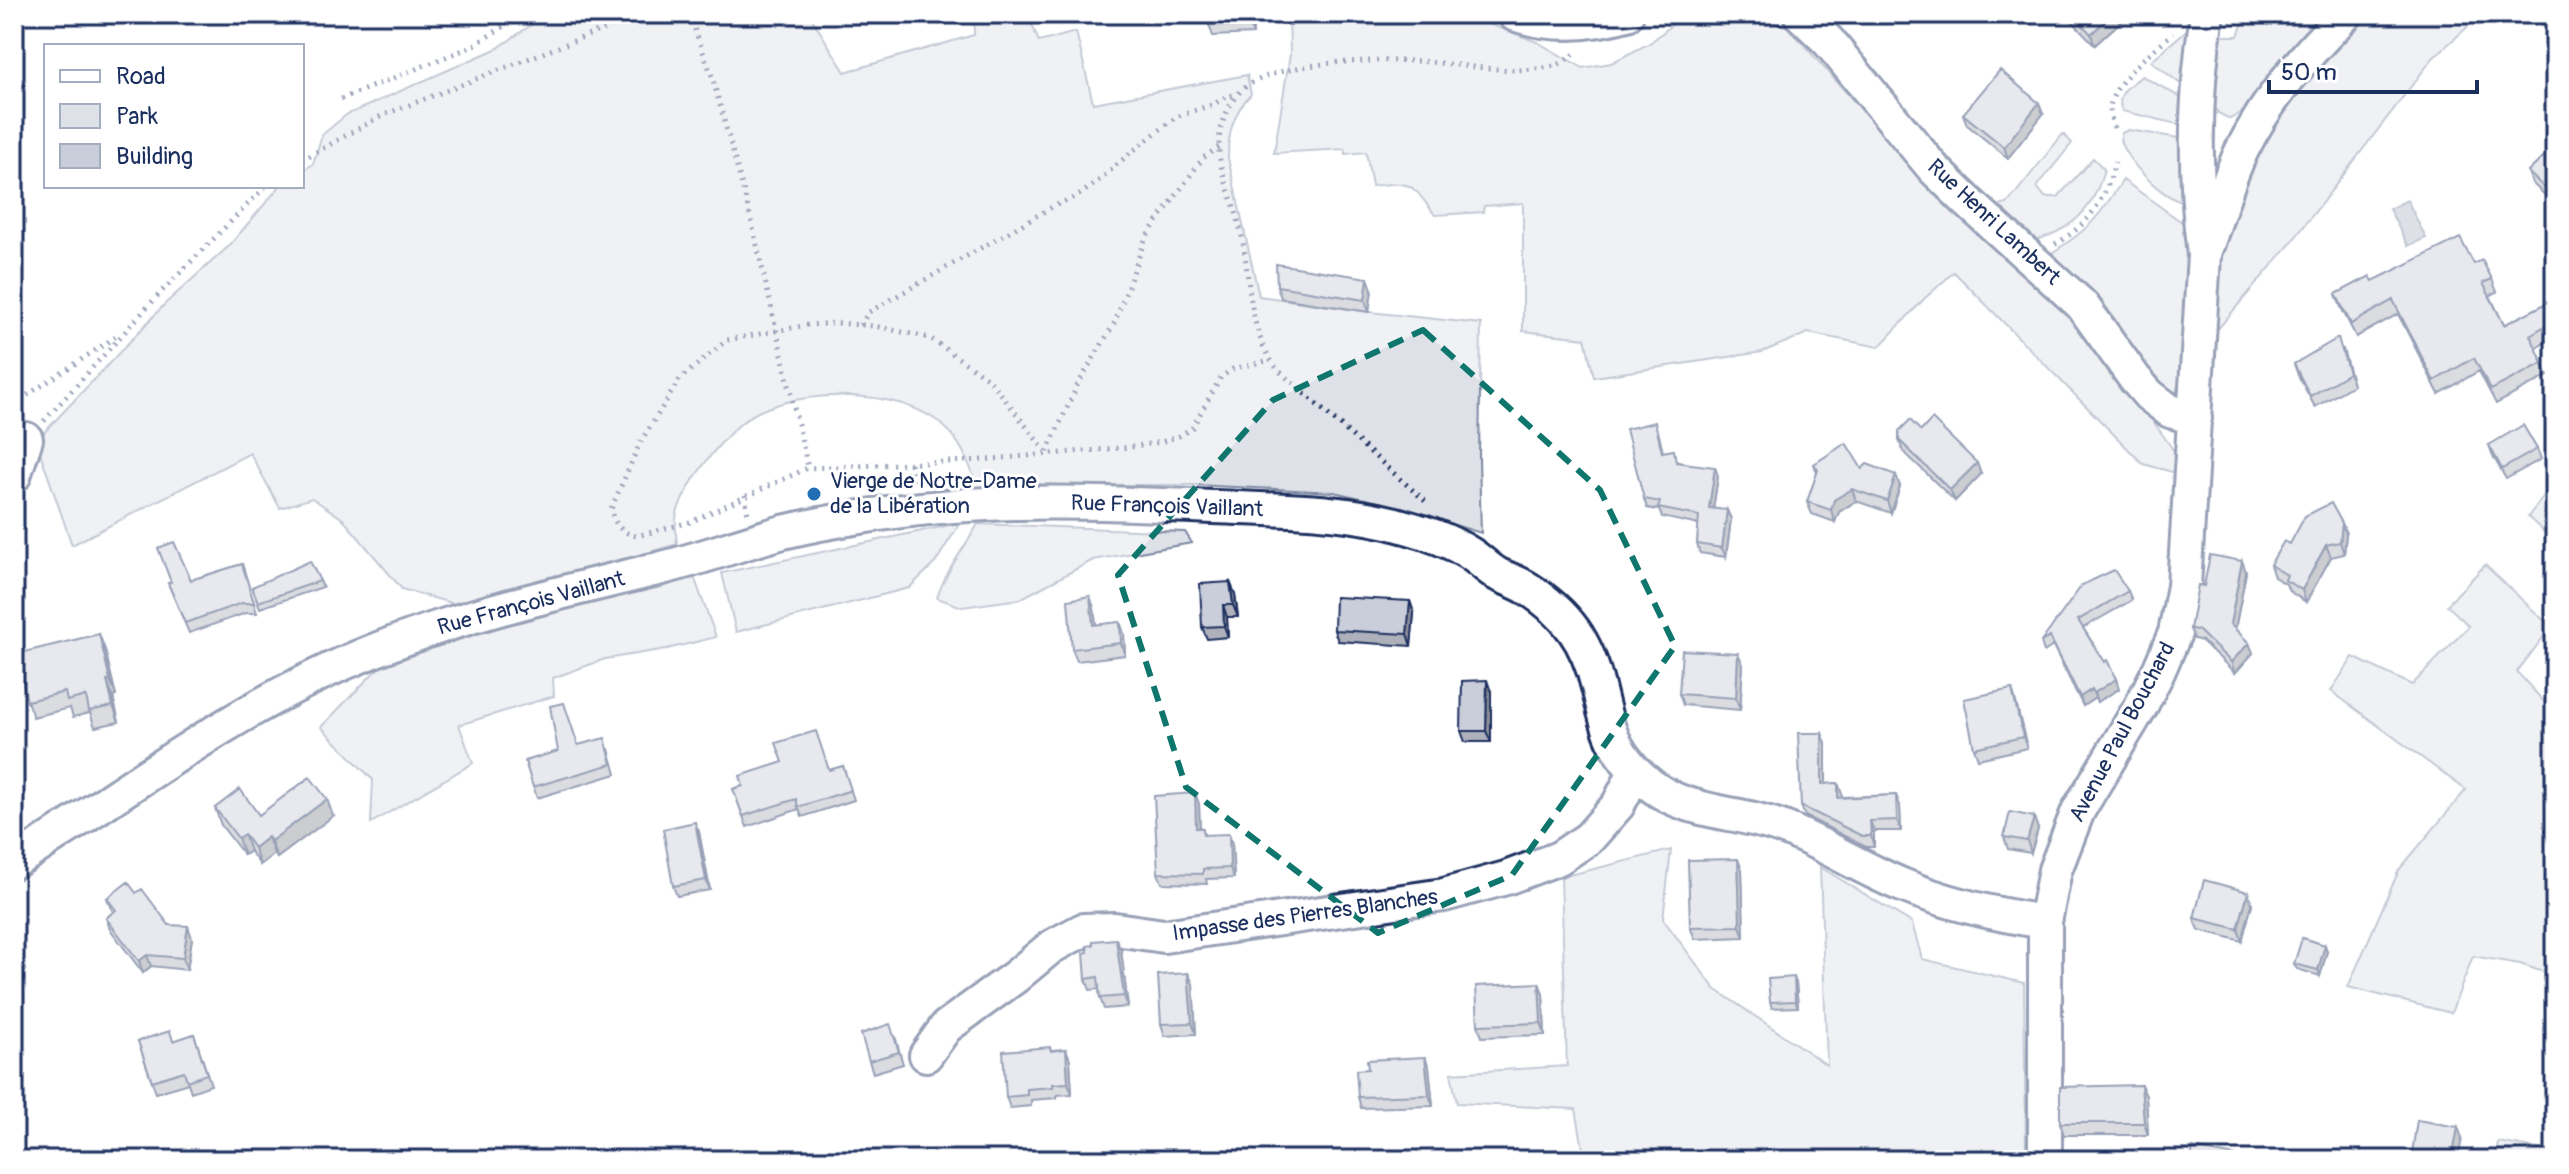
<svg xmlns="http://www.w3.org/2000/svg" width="2569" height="1174" font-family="Pangolin,sans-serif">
	<rect width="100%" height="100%" fill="#fff"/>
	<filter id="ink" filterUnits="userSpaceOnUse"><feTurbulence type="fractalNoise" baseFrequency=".0125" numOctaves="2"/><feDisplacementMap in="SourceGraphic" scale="16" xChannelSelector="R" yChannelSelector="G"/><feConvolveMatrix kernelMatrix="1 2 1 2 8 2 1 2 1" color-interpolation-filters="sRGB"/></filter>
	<g filter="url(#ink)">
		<!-- green -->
		<path fill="#dee1e7" stroke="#7c88a2" stroke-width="2" d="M 547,14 L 809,14 L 845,72 L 974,35 L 974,14 L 1028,14 L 1039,42 L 1076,32 L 1093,103 L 1247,75 L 1251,94 C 1233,113 1228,133 1228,158 L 1259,296 L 1369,312 L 1481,324 L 1479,458 L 1481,533 L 1382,503 L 1334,492 L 1194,485 L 1055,485 L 975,481 C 968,458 957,434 936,420 C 891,389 809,390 760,411 C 729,425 687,482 677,513 C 674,523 676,534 677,544 L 513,592 L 458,605 L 402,589 L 343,519 L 312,498 L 280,508 L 250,453 L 72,545 L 36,441 L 166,303 L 229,246 L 280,186 L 302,186 L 302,171 L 313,164 L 322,135 L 346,115 L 498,48 Z
			M 1289,14 L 1462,14 L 1537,42 L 1583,68 L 1611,63 L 1650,43 L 1678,20 L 1699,14 L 1751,14 L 1788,27 L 1946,205 L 2024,273 L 2105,353 L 2174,451 L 2176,473 L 2143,464 L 1954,272 L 1924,299 L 1879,347 L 1808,333 L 1762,352 L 1594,377 L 1585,338 L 1523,331 L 1523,203 L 1484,206 L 1483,212 L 1435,215 C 1410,182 1413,181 1372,186 L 1366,152 L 1346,154 L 1345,149 L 1274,153 L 1290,54 Z
			M 2246,14 L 2326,14 L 2281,62 L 2244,111 L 2230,119 L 2218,113 L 2212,100 L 2219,36 L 2238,36 Z
			M 2371,14 L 2482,14 L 2433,58 L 2291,243 L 2217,330 C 2207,268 2229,212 2256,158 C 2262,145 2267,130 2274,119 C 2299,80 2337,44 2371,14 Z
			M 2189,28 L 2187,89 L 2151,61 Z
			M 2142,76 L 2180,97 L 2181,115 L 2178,124 L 2122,111 C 2115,93 2129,86 2142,76 Z
			M 2128,130 L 2179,138 L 2183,153 L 2186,203 C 2163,199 2127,162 2120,140 L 2122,133 Z
			M 2063,134 L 2072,143 L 2037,187 L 2045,197 L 2058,197 L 2093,158 L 2104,169 C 2094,211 2070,232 2028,242 L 1991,207 L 2007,204 Z
			M 2123,180 L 2190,228 L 2183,376 L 2175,393 L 2164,394 L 2139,365 L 2121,328 L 2102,301 L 2050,254 C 2090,229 2098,218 2123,180 Z
			M 2555,481 L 2555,542 L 2528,517 Z
			M 960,523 L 935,563 L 909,588 L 736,632 L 722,573 Z
			M 978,524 L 1185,532 L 1192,543 L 1093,560 L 1020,599 L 962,607 L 937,598 C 944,574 965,547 978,524 Z
			M 2485,565 L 2551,627 L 2517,672 L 2555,714 L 2555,976 L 2520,964 L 2473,956 L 2451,1013 L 2348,987 L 2399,870 L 2466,790 L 2331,691 L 2353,657 L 2412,685 L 2469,626 L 2447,605 Z
			M 693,574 L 716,637 L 667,649 L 605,659 L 553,678 L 554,696 L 459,725 L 473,763 L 371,823 L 373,780 L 321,727 L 390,656 Z
			M 1671,850 L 1663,919 L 1715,989 L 1827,1065 L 1820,867 L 1912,923 L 1922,959 L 2024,983 L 2026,1160 L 1585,1160 L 1576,1109 L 1457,1103 L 1451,1073 L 1567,1066 L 1561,877 Z
			M 2498,1142 L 2555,1152 L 2555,1160 L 2495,1160 Z"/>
		<!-- water -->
		<path fill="#b5bbca" stroke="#77839f" stroke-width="2" d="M 2407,200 L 2426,238 L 2408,246 L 2389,209 Z"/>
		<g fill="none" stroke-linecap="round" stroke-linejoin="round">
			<defs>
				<path id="minor" d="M 1514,14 C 1552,27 1589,25 1627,14
					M 1800,14 L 1829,42 L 1933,168 L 1968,202 L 2082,305 L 2135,379 L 2149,395 L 2170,411 L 2195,418
					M 2206,248 C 2218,216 2227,181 2242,150 C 2268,98 2305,55 2346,14
					M 14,476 L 26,439
					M 14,862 C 126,792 234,709 356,658 C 455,616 559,593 662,568 C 703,558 742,543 783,532 C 808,526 835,521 861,517 C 979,497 1095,502 1214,507 C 1276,510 1347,509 1406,527 C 1428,533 1450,541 1469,553 C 1479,559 1487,568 1497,574 C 1507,579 1517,582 1527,588 C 1567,613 1587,641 1598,687 C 1605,714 1608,737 1626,760 C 1671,820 1728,805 1789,830 C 1827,846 1863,869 1902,885 C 1946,903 1997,915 2045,922
					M 926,1055 L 946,1027 L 1015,977 L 1051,947 L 1083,930 L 1115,929 L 1164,936 L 1444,895 L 1506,878 L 1559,858 L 1589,838 L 1618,805 L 1635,772
					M 2045,1160 L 2045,922 L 2055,870 L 2078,811 L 2141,706 L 2159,670 L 2175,633 L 2184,586 L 2204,255 C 2194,175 2194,93 2207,14"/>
			</defs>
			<!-- minor casing -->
			<use href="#minor" stroke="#1b2f5e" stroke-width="38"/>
			<!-- path -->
			<path stroke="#1b2f5e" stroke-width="5" stroke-dasharray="2 6" stroke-linecap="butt" d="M 689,14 L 712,76 L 750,215 L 808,468
				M 341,99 L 473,46 L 523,14
				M 2114,128 C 2112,122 2110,115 2110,109 C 2111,82 2154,50 2173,33
				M 302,160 L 381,116 L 643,14
				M 2055,244 C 2089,225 2106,199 2115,162
				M 860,325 L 869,312 L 1054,206 L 1079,195 L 1095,184 L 1129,154 L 1176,117 L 1214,104 L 1227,96 L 1238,94
				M 14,404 L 120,334
				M 44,421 L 161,292 L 266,186
				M 1046,452 L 991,381 L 930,338 L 874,326 L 836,323 L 808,325 L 727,340 L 680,379 L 640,443 L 611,509 C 614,524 621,533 637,536 L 690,522 L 808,468 L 969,461 L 1131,447 L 1161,442 L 1179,436 L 1192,428 L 1221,377 L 1233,369 L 1270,360
				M 1047,452 L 1077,386 L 1115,322 L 1146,237 L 1203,158 L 1219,147
				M 910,463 L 913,484
				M 745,495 L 748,514
				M 1425,501 L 1278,370 C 1244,328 1252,269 1238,220 C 1232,196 1220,174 1219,150 C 1218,129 1227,103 1243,89 C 1280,60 1369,60 1415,61 C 1459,63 1509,76 1554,66 C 1561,64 1568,58 1575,54"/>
			<!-- minor -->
			<use href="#minor" stroke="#fff" stroke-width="32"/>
		</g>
		<!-- wall -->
		<path fill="#aeb1bb" stroke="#1b2f5e" stroke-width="2" d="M 1208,14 L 1252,14 L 1253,34 L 1213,36 L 1209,25 Z
			M 2068,14 L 2129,14 L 2095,45 L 2070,19 Z
			M 1963,114 L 2043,114 L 2008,158 L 1967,125 Z
			M 2555,146 L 2555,205 L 2532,183 L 2528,172 Z
			M 2474,264 L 2492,279 L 2497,292 L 2490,296 L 2504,325 L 2555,299 L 2555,337 L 2536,348 L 2548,376 L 2496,404 L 2479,371 L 2439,394 L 2398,314 L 2356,337 L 2341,307 L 2336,294 L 2373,281 Z
			M 1277,286 L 1372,289 L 1369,312 L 1281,298 Z
			M 2343,349 L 2353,385 L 2315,407 L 2298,375 L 2294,364 Z
			M 1658,431 L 1663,452 L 1678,462 L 1718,476 L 1713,508 L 1731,519 L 1726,557 L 1700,553 L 1697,544 L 1699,525 L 1662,517 L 1659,510 L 1647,508 L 1644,499 Z
			M 1899,440 L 1981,474 L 1955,501 L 1903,451 Z
			M 2489,445 L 2537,449 L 2541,459 L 2506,479 L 2493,456 Z
			M 1814,464 L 1862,469 L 1900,486 L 1891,513 L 1856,501 L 1839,512 L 1835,522 L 1812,514 L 1807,502 L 1817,473 Z
			M 2342,523 L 2346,534 L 2344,554 L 2331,557 L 2306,602 L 2289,591 L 2286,584 L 2274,577 L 2270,565 L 2290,544 Z
			M 2242,561 L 2246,572 L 2235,629 L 2249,643 L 2253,653 L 2235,673 L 2202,641 L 2194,639 L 2190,629 L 2204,586 Z
			M 242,564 L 257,613 L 246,613 L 189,633 L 168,583 L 191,580 Z
			M 320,581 L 323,587 L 260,608 L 252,587 Z
			M 1230,582 L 1235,594 L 1238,617 L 1227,617 L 1228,637 L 1207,639 L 1202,627 Z
			M 2128,591 L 2132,600 L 2083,628 L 2116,679 L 2119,689 L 2097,702 L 2095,698 L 2083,706 L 2053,646 L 2044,652 L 2041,642 Z
			M 1410,601 L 1414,613 L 1411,646 L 1338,641 L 1334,630 Z
			M 1094,608 L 1096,625 L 1120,622 L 1124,634 L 1125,655 L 1077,661 L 1072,649 Z
			M 99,634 L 105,650 L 116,696 L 113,697 L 119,722 L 95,727 L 90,713 L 73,717 L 70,708 L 33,717 L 27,701 Z
			M 1743,665 L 1740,710 L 1683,705 L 1679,694 Z
			M 1491,692 L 1491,742 L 1465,742 L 1461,731 Z
			M 2015,699 L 2027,748 L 1978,759 L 1974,748 Z
			M 1822,733 L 1826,744 L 1826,784 L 1838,783 L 1842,797 L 1896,795 L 1900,806 L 1901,831 L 1874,831 L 1874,847 L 1866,847 L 1805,816 L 1801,806 Z
			M 609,749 L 616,774 L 537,798 L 525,761 Z
			M 783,762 L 829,770 L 843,766 L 854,800 L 802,817 L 799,809 L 747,827 L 733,789 L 743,786 Z
			M 1195,793 L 1199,804 L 1200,828 L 1205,835 L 1232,844 L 1234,878 L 1206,879 L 1207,884 L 1162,883 L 1158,873 Z
			M 215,808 L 259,815 L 333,816 L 277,858 L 274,854 L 260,865 L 250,851 L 244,855 L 221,825 Z
			M 2038,829 L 2031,853 L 2008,849 L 2004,837 Z
			M 699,832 L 710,890 L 677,896 L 673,886 Z
			M 1742,870 L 1744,937 L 1695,939 L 1690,927 Z
			M 2248,892 L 2252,904 L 2242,941 L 2199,930 L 2194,918 Z
			M 136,893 L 169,925 L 192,938 L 187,970 L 151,966 L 143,973 L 110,929 L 106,918 L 113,912 L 107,898 Z
			M 1121,950 L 1128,1007 L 1104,1009 L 1100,998 L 1099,989 L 1090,990 L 1086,979 Z
			M 2327,951 L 2320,976 L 2297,969 L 2294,964 Z
			M 1188,973 L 1193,984 L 1196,1034 L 1165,1036 L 1161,1024 Z
			M 1539,983 L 1543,994 L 1545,1035 L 1482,1037 L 1478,1025 Z
			M 1796,983 L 1798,1007 L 1772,1008 L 1770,1002 Z
			M 194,1034 L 211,1085 L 191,1092 L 188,1083 L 156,1093 L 138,1041 L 174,1041 Z
			M 895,1036 L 903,1064 L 873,1073 L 869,1061 Z
			M 1066,1049 L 1070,1060 L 1072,1094 L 1057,1095 L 1057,1098 L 1031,1100 L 1031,1106 L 1010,1108 L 1006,1097 L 1052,1050 Z
			M 1429,1067 L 1433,1106 L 1361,1108 L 1358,1097 L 1368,1069 Z
			M 2141,1085 L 2146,1096 L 2148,1135 L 2064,1135 L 2060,1123 Z"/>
		<!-- shaded-wall -->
		<path fill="#8d9099" stroke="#1b2f5e" stroke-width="2" d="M 1248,14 L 1252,14 L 1253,34 L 1248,22 Z
			M 2112,14 L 2129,14 L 2095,45 L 2091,34 Z
			M 2039,103 L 2043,114 L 2008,158 L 2004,147 Z
			M 1368,278 L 1372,289 L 1369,312 L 1365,300 Z
			M 1977,463 L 1981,474 L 1955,501 L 1950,490 Z
			M 1715,467 L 1718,476 L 1712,517 L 1709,508 Z
			M 1896,475 L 1900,486 L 1891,513 L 1887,501 Z
			M 1852,489 L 1856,501 L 1839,512 L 1835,522 L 1831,510 L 1834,500 Z
			M 1727,510 L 1731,519 L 1726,557 L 1722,548 Z
			M 2342,523 L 2346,534 L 2344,554 L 2340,542 Z
			M 2326,545 L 2331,557 L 2306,602 L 2302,590 Z
			M 2242,561 L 2246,572 L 2234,635 L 2230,624 Z
			M 1230,582 L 1235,594 L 1238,617 L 1233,605 Z
			M 1090,596 L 1094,608 L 1097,636 L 1093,625 Z
			M 1410,601 L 1414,613 L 1411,646 L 1407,634 Z
			M 1223,605 L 1227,617 L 1228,637 L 1224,626 Z
			M 1120,622 L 1124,634 L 1125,655 L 1121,643 Z
			M 99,634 L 105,650 L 116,696 L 110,680 Z
			M 2249,643 L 2253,653 L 2235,673 L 2231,662 Z
			M 1738,653 L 1743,665 L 1740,710 L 1736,698 Z
			M 2116,679 L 2119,689 L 2097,702 L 2094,693 Z
			M 1487,680 L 1491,692 L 1491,742 L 1486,731 Z
			M 107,681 L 113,697 L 119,722 L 113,706 Z
			M 2012,689 L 2015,699 L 2027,748 L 2023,737 Z
			M 2092,689 L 2095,698 L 2083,706 L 2080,697 Z
			M 1822,733 L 1826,744 L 1826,794 L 1822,784 Z
			M 1838,783 L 1842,794 L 1842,808 L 1838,798 Z
			M 1195,793 L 1199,804 L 1200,839 L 1196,828 Z
			M 1896,795 L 1900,806 L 1901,831 L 1897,820 Z
			M 327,799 L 333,816 L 277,858 L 271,841 Z
			M 2034,817 L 2038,829 L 2031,853 L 2027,841 Z
			M 1870,821 L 1874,831 L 1874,847 L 1871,836 Z
			M 695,822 L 699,832 L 710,890 L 706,880 Z
			M 244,834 L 250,851 L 244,855 L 238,838 Z
			M 1229,834 L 1232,844 L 1234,878 L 1230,868 Z
			M 268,837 L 274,854 L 260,865 L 254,848 Z
			M 1738,859 L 1742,870 L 1744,937 L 1740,926 Z
			M 2248,892 L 2252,904 L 2242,941 L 2238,929 Z
			M 188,926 L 192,938 L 187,970 L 183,958 Z
			M 1116,939 L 1121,950 L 1128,1007 L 1124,996 Z
			M 2325,945 L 2327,951 L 2320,976 L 2318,970 Z
			M 147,955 L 151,966 L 143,973 L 139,961 Z
			M 1188,973 L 1193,984 L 1196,1034 L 1192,1023 Z
			M 1794,977 L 1796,983 L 1798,1007 L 1795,1001 Z
			M 1539,983 L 1543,994 L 1545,1035 L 1541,1023 Z
			M 1066,1049 L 1070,1060 L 1072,1094 L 1068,1083 Z
			M 1425,1057 L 1429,1067 L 1433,1106 L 1429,1095 Z
			M 2141,1085 L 2146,1096 L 2148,1135 L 2144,1123 Z
			M 2458,1127 L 2462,1138 L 2458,1160 L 2452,1160 Z"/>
		<!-- building -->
		<path fill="#caceda" stroke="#1b2f5e" stroke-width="2" d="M 1208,14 L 1248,14 L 1248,22 L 1209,25 Z
			M 2072,14 L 2112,14 L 2091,34 Z
			M 2000,70 L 2039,103 L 2004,147 L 1963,114 Z
			M 2555,146 L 2555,198 L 2528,172 Z
			M 2460,238 L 2474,264 L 2482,260 L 2492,279 L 2483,283 L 2504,325 L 2555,299 L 2555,320 L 2530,335 L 2543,363 L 2491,390 L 2474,358 L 2434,381 L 2393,300 L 2351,324 L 2336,294 L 2370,276 L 2373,281 Z
			M 1276,264 L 1368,278 L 1365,300 L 1277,286 Z
			M 2338,338 L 2349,373 L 2310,396 L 2294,364 Z
			M 1932,419 L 1977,463 L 1950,490 L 1899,440 L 1899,431 L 1910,420 L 1921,431 Z
			M 1655,422 L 1662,452 L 1674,450 L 1676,462 L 1715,467 L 1709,508 L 1727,510 L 1722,548 L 1697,544 L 1699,516 L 1658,508 L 1660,502 L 1644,499 L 1626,429 Z
			M 2523,425 L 2537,449 L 2502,469 L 2489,445 Z
			M 1846,443 L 1862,469 L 1867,464 L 1896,475 L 1887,501 L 1852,489 L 1834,500 L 1831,510 L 1807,502 L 1818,470 L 1814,464 Z
			M 2331,503 L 2342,523 L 2340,542 L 2326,545 L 2302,590 L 2285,580 L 2287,575 L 2270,565 L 2284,541 L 2290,544 L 2305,516 Z
			M 174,542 L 191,580 L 242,564 L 254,603 L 242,603 L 185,623 L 168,583 L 171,582 L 158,548 Z
			M 2210,555 L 2242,561 L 2230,624 L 2249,643 L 2231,662 L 2198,630 L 2190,629 L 2198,585 L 2204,586 Z
			M 310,561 L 320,581 L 258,602 L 252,587 Z
			M 2114,570 L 2128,591 L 2078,620 L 2104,662 L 2107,660 L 2116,679 L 2094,693 L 2092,689 L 2080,697 L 2050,637 L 2041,642 L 2082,585 Z
			M 1230,582 L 1233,605 L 1223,605 L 1224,626 L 1202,627 L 1200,584 Z
			M 1090,596 L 1093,625 L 1120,622 L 1121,643 L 1072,649 L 1068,600 Z
			M 1335,597 L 1410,601 L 1407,634 L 1334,630 Z
			M 99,634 L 110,680 L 107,681 L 113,706 L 89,711 L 86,696 L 67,701 L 65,692 L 27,701 L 16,654 Z
			M 1682,650 L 1738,653 L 1736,698 L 1679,694 Z
			M 1487,680 L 1486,731 L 1461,731 L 1462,681 Z
			M 2012,689 L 2023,737 L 1974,748 L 1964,699 Z
			M 564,703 L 578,745 L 605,738 L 612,764 L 533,787 L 525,761 L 558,751 L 550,706 Z
			M 816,731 L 829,770 L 843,766 L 851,790 L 798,807 L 796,799 L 743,816 L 733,789 L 743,786 L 740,776 L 783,762 L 776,743 Z
			M 1798,733 L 1822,733 L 1822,784 L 1838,783 L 1838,798 L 1896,795 L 1897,820 L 1870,821 L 1871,836 L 1862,836 L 1801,806 Z
			M 310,777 L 327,799 L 271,841 L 268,837 L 254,848 L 244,834 L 238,838 L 215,808 L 240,789 L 259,815 Z
			M 1195,793 L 1196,828 L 1203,828 L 1203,835 L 1229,834 L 1230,868 L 1203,869 L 1203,874 L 1158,873 L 1154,796 Z
			M 2010,812 L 2034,817 L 2027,841 L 2004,837 Z
			M 695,822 L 706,880 L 673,886 L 663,829 Z
			M 1738,859 L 1740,926 L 1690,927 L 1688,860 Z
			M 2204,880 L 2248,892 L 2238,929 L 2194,918 Z
			M 128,882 L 136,893 L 142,889 L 169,925 L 188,926 L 183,958 L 147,955 L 139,961 L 106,918 L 116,910 L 107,898 Z
			M 2302,938 L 2325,945 L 2318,970 L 2294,964 Z
			M 1116,939 L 1124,996 L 1100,998 L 1098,977 L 1086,979 L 1084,953 L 1088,952 L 1087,946 L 1093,945 L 1093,941 Z
			M 1188,973 L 1192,1023 L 1161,1024 L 1158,975 Z
			M 1794,977 L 1795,1001 L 1770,1002 L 1768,979 Z
			M 1539,983 L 1541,1023 L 1478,1025 L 1476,986 Z
			M 890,1024 L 899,1052 L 869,1061 L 861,1034 Z
			M 170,1031 L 173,1041 L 194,1034 L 207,1074 L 187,1081 L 184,1071 L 152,1081 L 138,1041 Z
			M 1050,1047 L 1051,1051 L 1066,1049 L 1068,1083 L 1053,1084 L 1053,1087 L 1027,1089 L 1027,1095 L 1006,1097 L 1003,1051 Z
			M 1425,1057 L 1429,1095 L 1358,1097 L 1356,1070 L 1368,1069 L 1367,1060 Z
			M 2141,1085 L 2144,1123 L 2060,1123 L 2060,1087 Z
			M 2417,1120 L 2458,1127 L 2452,1160 L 2411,1160 Z
			M 2193,1148 L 2236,1156 L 2235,1160 L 2191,1160 Z"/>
	</g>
	<!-- marked area -->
	<path d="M0 0H2569V1174H0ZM 1423,330 L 1600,490 L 1675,646 L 1512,875 L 1378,933 L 1186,787 L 1118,575 L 1273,400 Z" fill="#fff" fill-opacity=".55" fill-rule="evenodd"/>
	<path fill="none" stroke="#0f766e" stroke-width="6" stroke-dasharray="16 10" stroke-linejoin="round" d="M 1423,330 L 1600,490 L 1675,646 L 1512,875 L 1378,933 L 1186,787 L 1118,575 L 1273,400 Z"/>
	<!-- markers -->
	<circle fill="#1f6fb2" stroke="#fff" stroke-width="3" cx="814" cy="494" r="8"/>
	<g text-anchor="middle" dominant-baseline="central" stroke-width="6" stroke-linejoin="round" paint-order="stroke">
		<!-- street labels -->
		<g font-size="22" fill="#1b2f5e" stroke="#fff">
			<text transform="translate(1994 222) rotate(43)">Rue Henri Lambert</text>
			<text transform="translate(1167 506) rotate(2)">Rue François Vaillant</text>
			<text transform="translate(531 603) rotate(-15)">Rue François Vaillant</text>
			<text transform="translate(2122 732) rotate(-62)">Avenue Paul Bouchard</text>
			<text transform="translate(1305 915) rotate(-8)">Impasse des Pierres Blanches</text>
		</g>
		<!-- poi labels -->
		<g font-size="22" fill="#1b2f5e" stroke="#fff" text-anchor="start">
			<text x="830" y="481">Vierge de Notre-Dame<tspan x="830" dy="25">de la Libération</tspan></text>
		</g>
	</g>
	<!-- margin -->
	<rect width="2569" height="1174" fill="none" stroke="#fff" stroke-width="48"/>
	<rect x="24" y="24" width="2521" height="1126" fill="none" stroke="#1b2f5e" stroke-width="3" filter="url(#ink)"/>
	<!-- legend -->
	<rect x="44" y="44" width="260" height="144" fill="#ffffff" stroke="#a4acbf" stroke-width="2"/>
	<rect x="60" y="70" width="40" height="12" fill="#ffffff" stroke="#a4acbf" stroke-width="2"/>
	<text x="116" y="84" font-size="24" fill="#1b2f5e">Road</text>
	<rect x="60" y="104" width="40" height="24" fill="#dee1e7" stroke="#a4acbf" stroke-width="2"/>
	<text x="116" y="124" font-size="24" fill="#1b2f5e">Park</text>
	<rect x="60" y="144" width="40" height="24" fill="#caceda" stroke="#a4acbf" stroke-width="2"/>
	<text x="116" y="164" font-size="24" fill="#1b2f5e">Building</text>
	<!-- scale -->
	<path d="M2269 80v12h208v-12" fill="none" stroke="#1b2f5e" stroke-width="4"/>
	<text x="2281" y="80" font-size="24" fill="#1b2f5e" stroke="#ffffff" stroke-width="6" paint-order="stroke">50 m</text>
</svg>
